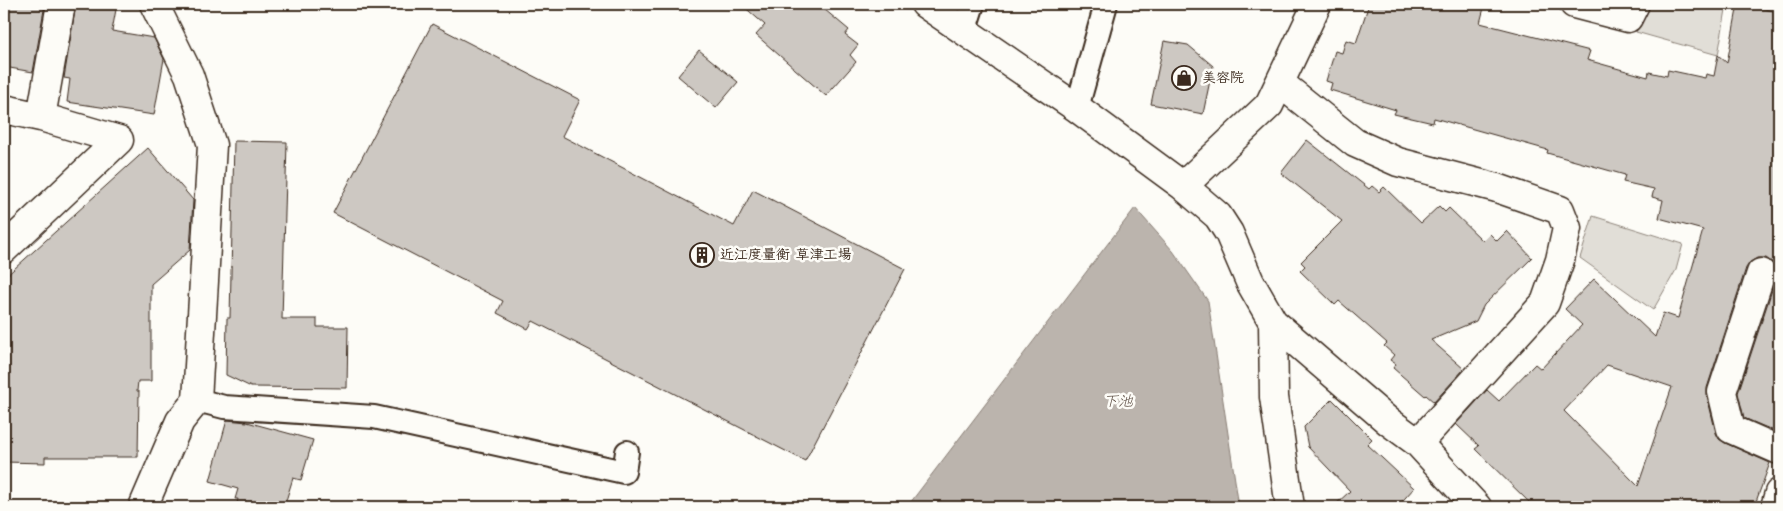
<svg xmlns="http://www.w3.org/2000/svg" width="1783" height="511" font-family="Kalam,'Klee One',sans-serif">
	<rect width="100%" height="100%" fill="#fdfcf7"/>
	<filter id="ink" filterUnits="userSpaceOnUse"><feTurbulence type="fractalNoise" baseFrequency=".02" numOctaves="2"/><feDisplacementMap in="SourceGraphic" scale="10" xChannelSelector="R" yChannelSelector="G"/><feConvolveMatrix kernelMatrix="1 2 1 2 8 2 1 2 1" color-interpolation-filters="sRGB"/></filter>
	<g filter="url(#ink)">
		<!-- green -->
		<path fill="#e1ded7" stroke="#8e847a" d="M 1648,4 L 1727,4 L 1718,55 L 1636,32 Z
			M 1593,216 L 1683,244 L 1676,270 L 1653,310 L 1580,258 Z"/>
		<!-- water -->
		<path fill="#bbb4ad" stroke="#887d74" d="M 1135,208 L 1173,251 L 1208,301 L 1239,507 L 907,507 Z"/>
		<!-- building -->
		<path fill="#cdc8c2" stroke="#3b2a1e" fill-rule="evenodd" d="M 4,4 L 45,4 L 33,72 L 4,67 Z
			M 76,4 L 117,4 L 112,31 L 154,38 L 164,59 L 154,115 L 67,102 L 70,79 L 64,78 Z
			M 741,4 L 818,4 L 849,30 L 845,35 L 858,45 L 850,55 L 856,62 L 826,96 L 756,35 L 765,25 Z
			M 1369,4 L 1485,4 L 1480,23 L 1590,51 L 1587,60 L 1648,77 L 1649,72 L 1667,76 L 1668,70 L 1705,78 L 1706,74 L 1714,76 L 1718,55 L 1727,63 L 1738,4 L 1779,12 L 1779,433 L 1744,418 L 1738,393 L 1776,278 L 1776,269 L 1773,263 L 1766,258 L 1757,258 L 1750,262 L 1746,268 L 1707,388 L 1707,396 L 1716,433 L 1719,439 L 1725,443 L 1770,463 L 1754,507 L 1534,507 L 1475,449 L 1479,446 L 1456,424 L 1487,390 L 1499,401 L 1535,364 L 1541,369 L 1582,325 L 1565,309 L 1594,279 L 1655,337 L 1663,313 L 1678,318 L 1703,230 L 1659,218 L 1663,200 L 1652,197 L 1654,189 L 1623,182 L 1625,175 L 1547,153 L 1548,150 L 1434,118 L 1433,123 L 1394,114 L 1396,110 L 1330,90 L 1332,83 L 1326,81 L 1335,51 L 1342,53 L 1346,40 L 1356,43 ZM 1607,365 L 1672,387 L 1638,486 L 1564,411 Z
			M 432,24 L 580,100 L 562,136 L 734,226 L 753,190 L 905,269 L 805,461 L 533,321 L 528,329 L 497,313 L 503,301 L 333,213 Z
			M 1164,41 L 1188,45 L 1213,66 L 1203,114 L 1151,104 Z
			M 699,50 L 738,82 L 716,108 L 678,76 Z
			M 1307,140 L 1369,189 L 1372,186 L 1379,192 L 1384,187 L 1421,223 L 1439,206 L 1445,212 L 1449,208 L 1483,241 L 1490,234 L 1497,241 L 1507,231 L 1532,258 L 1484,305 L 1476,321 L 1431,340 L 1464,369 L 1434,402 L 1426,395 L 1425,396 L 1393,368 L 1396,364 L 1390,360 L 1394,355 L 1384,346 L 1387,343 L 1339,301 L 1335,305 L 1300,271 L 1305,266 L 1301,262 L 1342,221 L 1281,173 Z
			M 234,141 L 287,142 L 282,319 L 317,319 L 317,327 L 348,327 L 347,388 L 251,387 L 226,375 L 227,318 L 230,318 Z
			M 148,148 L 193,200 L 190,250 L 151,284 L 151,381 L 138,381 L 137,391 L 139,391 L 138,457 L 45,457 L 45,463 L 4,462 L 4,278 Z
			M 1332,399 L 1372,439 L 1367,444 L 1414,488 L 1397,507 L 1333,507 L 1350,491 L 1308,447 L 1304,427 Z
			M 227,420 L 247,422 L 313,440 L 301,480 L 293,478 L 284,507 L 236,507 L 238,499 L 235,499 L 238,489 L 210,481 Z"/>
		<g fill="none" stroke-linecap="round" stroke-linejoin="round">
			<defs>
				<path id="lane" d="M 964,32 L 973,4
					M 1077,108 L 1106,4
					M 197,400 L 224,407 L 374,417 L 624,472 L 627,452"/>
				<path id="street" d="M 925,4 L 1077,108 L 1183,186 L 1218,216 L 1229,233 L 1250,282 L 1273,322 L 1388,421 L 1418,443 L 1477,507
					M 1574,4 L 1628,18 L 1635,4
					M 1280,83 L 1355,143 L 1398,162 L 1497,188 L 1560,210 L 1567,228 L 1560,260 L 1545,303 L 1418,443
					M 4,109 L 41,117 L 119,140 L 4,249
					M 41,117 L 61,4
					M 1183,186 L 1269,105 L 1317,4
					M 1761,273 L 1722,392 L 1731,429 L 1779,450
					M 1273,322 L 1274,397 L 1290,507
					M 143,507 L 180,421 L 197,400 L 212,145 L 189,75 L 154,4
					M 1775,507 L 1779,493"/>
			</defs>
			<!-- lane casing -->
			<use href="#lane" stroke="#3b2a1e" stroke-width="26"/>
			<!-- street casing -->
			<use href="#street" stroke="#3b2a1e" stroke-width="31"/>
			<!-- lane -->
			<use href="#lane" stroke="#fdfcf7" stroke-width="22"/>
			<!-- street -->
			<use href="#street" stroke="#fdfcf7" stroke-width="28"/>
		</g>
	</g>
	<!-- icons -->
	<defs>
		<symbol id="shop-ring" viewBox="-11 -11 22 22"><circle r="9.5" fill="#fdfcf7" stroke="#3b2a1e" stroke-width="1.5"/><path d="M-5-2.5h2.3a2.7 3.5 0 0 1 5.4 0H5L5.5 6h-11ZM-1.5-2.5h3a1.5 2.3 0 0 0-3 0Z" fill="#3b2a1e"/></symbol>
		<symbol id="building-ring" viewBox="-11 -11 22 22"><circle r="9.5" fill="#fdfcf7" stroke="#3b2a1e" stroke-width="1.5"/><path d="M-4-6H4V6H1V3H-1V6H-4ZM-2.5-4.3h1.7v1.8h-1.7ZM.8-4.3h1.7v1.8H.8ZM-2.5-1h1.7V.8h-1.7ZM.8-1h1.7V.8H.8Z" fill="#3b2a1e"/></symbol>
	</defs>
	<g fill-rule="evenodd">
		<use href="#shop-ring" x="1170" y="64" width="28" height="28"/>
		<use href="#building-ring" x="688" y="241" width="28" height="28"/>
	</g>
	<g text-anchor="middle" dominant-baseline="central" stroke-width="5" stroke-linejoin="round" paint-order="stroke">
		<!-- poi labels -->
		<g font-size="14" font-weight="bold" fill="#3b2a1e" stroke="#fdfcf7" text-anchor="start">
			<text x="1202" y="78">美容院</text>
			<text x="720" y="255">近江度量衡 草津工場</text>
		</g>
		<!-- water labels -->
		<g font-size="15" font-style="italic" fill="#615349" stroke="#fdfcf7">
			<text x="1118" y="402">下池</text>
		</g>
	</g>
	<!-- margin -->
	<rect width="1783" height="511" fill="none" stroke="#fdfcf7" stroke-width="20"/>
	<rect x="10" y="10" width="1763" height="491" fill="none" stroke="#3b2a1e" stroke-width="2" filter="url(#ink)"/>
</svg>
